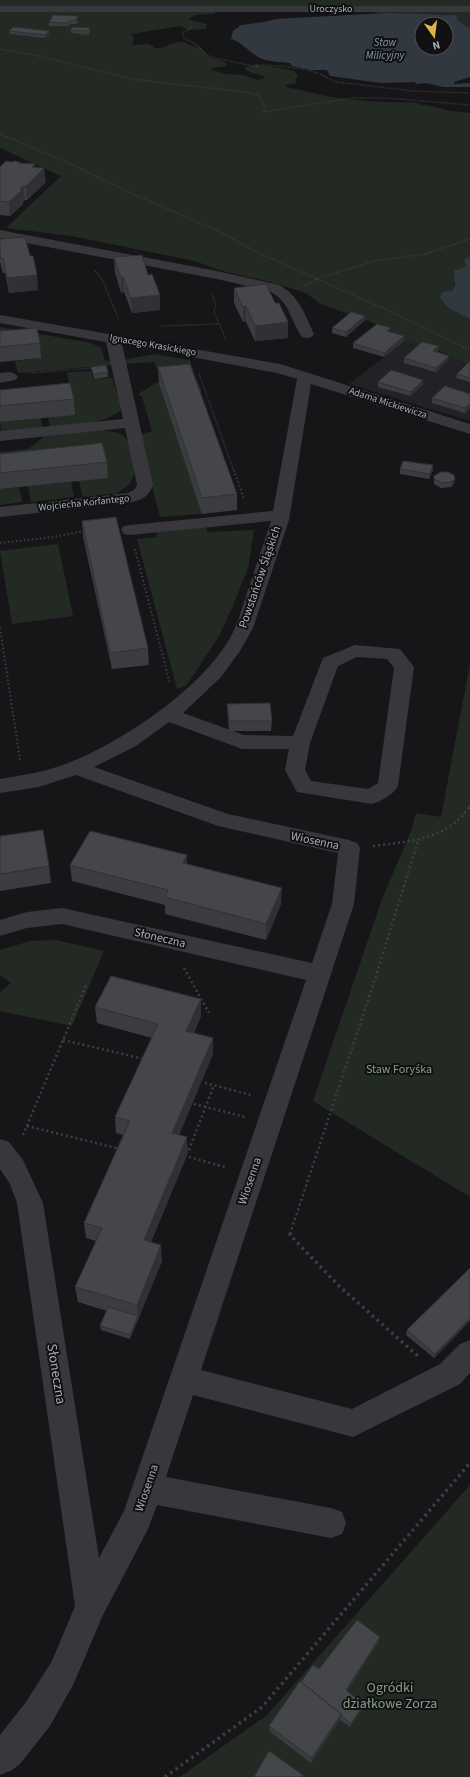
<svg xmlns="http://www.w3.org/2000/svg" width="470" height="1777" font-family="'Source Sans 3',sans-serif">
	<rect width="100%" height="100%" fill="#161618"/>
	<!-- built -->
	<path fill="#222225" d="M 403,339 L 454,357 L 470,366 L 470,421 L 349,384 L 382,359 Z"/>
	<!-- green -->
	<path fill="#232a24" d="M 0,0 L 470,0 L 470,7 L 214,11 L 215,14 L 195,15 L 190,18 L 190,20 L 207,24 L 206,29 L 188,30 L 180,26 L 131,34 L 134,39 L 132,45 L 149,44 L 155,48 L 161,48 L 176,42 L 185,42 L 186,44 L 201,48 L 205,52 L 206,56 L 225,62 L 227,66 L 213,68 L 211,70 L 225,74 L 243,75 L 257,80 L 266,78 C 259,73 251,75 244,68 C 260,62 279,68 294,71 L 298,76 L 295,80 L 297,83 L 285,85 L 288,88 C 302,89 314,94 327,96 C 355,101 386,103 414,102 C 421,106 428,105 436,107 C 447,111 458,112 470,113 L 470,257 L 464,259 L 466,265 L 463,268 L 458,269 L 448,308 L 470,319 L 470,366 C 460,360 450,355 439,351 C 417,344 392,339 374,323 L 319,303 L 306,293 L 270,282 L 219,270 L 195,261 L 71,236 L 6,228 L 61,176 L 0,148 Z
		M 470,11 L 470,29 L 450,14 L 406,15 L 369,12 Z
		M 0,327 L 91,343 L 101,348 L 105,361 L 111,361 L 111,365 L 18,373 L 15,361 L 41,358 L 0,347 Z
		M 154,354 L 190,360 L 195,376 L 161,379 L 154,362 L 125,364 L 123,360 Z
		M 91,371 L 93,379 L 112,378 L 122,409 C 102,426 75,424 50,427 L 48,417 L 0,406 L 0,390 L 69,383 L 67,372 Z
		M 192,379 L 197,380 L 202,392 L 195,394 L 202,514 L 160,517 L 140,438 L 142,434 L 152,431 L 142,397 L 138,394 L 156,383 Z
		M 41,418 L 42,426 L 41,428 L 1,431 L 0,422 Z
		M 100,429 L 122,434 L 129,442 L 135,469 L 134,475 L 129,485 L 117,493 L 83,497 L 79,481 L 0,471 L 0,452 L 28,449 L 46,435 Z
		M 71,482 L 74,497 L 31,502 L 28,486 Z
		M 19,487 L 22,502 L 0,505 L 0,489 Z
		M 206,526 L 207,532 L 254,530 L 248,568 L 232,608 L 219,636 L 189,682 L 185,686 L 177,689 L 137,539 L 157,537 L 156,531 Z
		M 58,544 L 73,616 L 12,624 L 0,551 Z
		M 470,664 L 470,1197 L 313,1101 L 382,899 L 411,831 L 416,813 L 441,817 Z
		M 56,940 L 104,951 L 72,1026 L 0,1011 L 0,992 L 11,983 L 0,975 L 0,950 L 30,941 Z
		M 470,1485 L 470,1777 L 180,1777 L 267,1715 Z"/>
	<!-- water -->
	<path fill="#31383f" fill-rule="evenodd" d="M 387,13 L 456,15 L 458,20 L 470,29 L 470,77 L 454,82 L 454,84 L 470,83 L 470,87 L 443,87 L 426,83 L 417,84 L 414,82 L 381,83 L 330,76 L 327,70 L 311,70 L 292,66 L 290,63 C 280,62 267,62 258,57 C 248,51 242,42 231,39 L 233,31 L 241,25 L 264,22 L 276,19 ZM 422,24 L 446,24 L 446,48 L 422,48 Z
		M 470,257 L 470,319 L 448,308 L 440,298 L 443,292 L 452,291 L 455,284 L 454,271 L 466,266 L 464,259 Z"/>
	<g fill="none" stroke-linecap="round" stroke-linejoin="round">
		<!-- path-far3 -->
		<path stroke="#3e3f43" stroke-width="1.5" stroke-dasharray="1 1.5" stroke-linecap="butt" d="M 192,27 L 183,33 L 184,38 L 197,45 L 205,54 L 215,58 L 258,67 L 256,65 C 274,65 299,67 317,73 C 324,75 330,80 337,82 L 413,91 L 470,93
			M 0,49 L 34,55 L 131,79 L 246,92 L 258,95 L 265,107 L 263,112 L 352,98 L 387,98 L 470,105
			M 0,134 L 62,160 L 131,193 L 216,230 L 261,254 L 387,310 L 470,350
			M 95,271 L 102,279 L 119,320
			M 304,286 L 316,279 L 375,261 L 425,254 L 470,239
			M 212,294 L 216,304 L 214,312 L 226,339
			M 161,326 L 219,324
			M 30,373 L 93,368
			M 199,374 L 234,471"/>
		<!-- path-far2 -->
		<path stroke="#3e3f43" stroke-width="2" stroke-dasharray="1.5 2.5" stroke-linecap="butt" d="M 234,470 L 244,499
			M 0,543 L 53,537 L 84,531
			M 135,549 L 170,684
			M 0,628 L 20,760
			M 469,807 L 470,805"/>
		<!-- path-far1 -->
		<path stroke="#3e3f43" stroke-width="2.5" stroke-dasharray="2 3" stroke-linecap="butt" d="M 373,846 C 411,841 447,840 470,806
			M 184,968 L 209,1013
			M 63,1040 L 144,1059
			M 205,1083 L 251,1095
			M 194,1104 L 245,1117
			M 27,1126 L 120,1149
			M 23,1135 L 87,983
			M 189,1150 L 214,1085
			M 189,1157 L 225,1167
			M 290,1234 L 374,982 L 419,838"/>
		<!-- path -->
		<path stroke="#3e3f43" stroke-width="3.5" stroke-dasharray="2.5 4" stroke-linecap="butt" d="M 291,1233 L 290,1235 L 338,1285 L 420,1358
			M 165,1777 L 262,1707 L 470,1463"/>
		<!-- minor -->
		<path fill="#38383c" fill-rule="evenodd" d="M 0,6 L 470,6 L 470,12 L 0,12 Z
			M 0,230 L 217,271 L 279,285 C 299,295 305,315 314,334 L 312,337 L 307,338 L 302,337 C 290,320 290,301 269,291 L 217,279 L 0,238 Z
			M 0,315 L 280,364 L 470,424 L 470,434 L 311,384 L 289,520 L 253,628 L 240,651 L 221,677 L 183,713 L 244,735 L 293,736 L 323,658 L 355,645 L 400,649 L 414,667 L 398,786 C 393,795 382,801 372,804 L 297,792 L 285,770 L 289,749 L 242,749 L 169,722 L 136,746 L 94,767 L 228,814 L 349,840 L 357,843 L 360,848 L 354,904 L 201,1370 L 352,1409 L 440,1364 L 460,1344 L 470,1340 L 470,1373 L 460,1384 L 353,1437 L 193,1395 L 166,1477 L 331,1508 L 342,1512 L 346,1523 L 342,1534 L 331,1538 L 157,1505 L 148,1529 L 102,1617 L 74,1683 L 50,1726 L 20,1764 L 12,1770 L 0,1775 L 0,1735 L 26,1702 L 52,1661 L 75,1606 L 17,1203 L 10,1184 L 0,1169 L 0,1139 L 9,1142 L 23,1160 L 43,1203 L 99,1558 L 124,1511 L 306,980 L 62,924 L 27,928 L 0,936 L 0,920 L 27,912 L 62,908 L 312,963 L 332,904 L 338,853 L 218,826 L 76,775 L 39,787 L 0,793 L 0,779 C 23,775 46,772 68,763 C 123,742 211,683 235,628 C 240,617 243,604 247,593 C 255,569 263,545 271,521 L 130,535 L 124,534 L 121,530 L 124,526 L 130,525 L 273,511 L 297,379 L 277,373 L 122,344 L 153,485 C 149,497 141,500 129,503 L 0,517 L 0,507 L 128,493 L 135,489 L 137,485 L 125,428 L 0,441 L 0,431 L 123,419 L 106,342 L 0,323 ZM 357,657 L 387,659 L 394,668 L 378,783 L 368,789 L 311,781 L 305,770 L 310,743 L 338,666 Z
			M 10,372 L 15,374 L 18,377 L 15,380 L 0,383 L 0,373 Z"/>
	</g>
	<!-- wall -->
	<path fill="#3b3c40" d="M 53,15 L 78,20 L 77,24 L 70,24 L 69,26 L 49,26 L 49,22 Z
		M 90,28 L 90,32 L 89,35 L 71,33 L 71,30 Z
		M 9,31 L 49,35 L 45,38 L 10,34 Z
		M 20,163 L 35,164 L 35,167 L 46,182 L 27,200 L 25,200 L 23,202 L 23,204 L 10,216 L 0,215 L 0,167 Z
		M 0,239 L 30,256 L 38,290 L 9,293 L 5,273 L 3,273 L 0,262 Z
		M 114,257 L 148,275 L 160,310 L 132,313 L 124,292 L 121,293 L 115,272 Z
		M 234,288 L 275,303 L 288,322 L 288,338 L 255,341 L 246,322 L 243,322 L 234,303 Z
		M 365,316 L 365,320 L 346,337 L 332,333 L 332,328 Z
		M 0,331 L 40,343 L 41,358 L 0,362 Z
		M 390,332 L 404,341 L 384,357 L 353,348 L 353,343 Z
		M 439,346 L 438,351 L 437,352 L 449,356 L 448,360 L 436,372 L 404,363 L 404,358 Z
		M 470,361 L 470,382 L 456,378 L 457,374 Z
		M 91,367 L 108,372 L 108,377 L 94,379 Z
		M 158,367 L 237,494 L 237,510 L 202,514 L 159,383 Z
		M 423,380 L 423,385 L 410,396 L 378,387 L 378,382 Z
		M 0,390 L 74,399 L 75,415 L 0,422 Z
		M 470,394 L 465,413 L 432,403 L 432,398 Z
		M 0,454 L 107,462 L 108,478 L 0,489 Z
		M 400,469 L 433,470 L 429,479 L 400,474 Z
		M 441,472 L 454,484 L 451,487 L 441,488 L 434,484 L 434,476 Z
		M 82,521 L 148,648 L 149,665 L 112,669 L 83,537 Z
		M 227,704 L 272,721 L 271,731 L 229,731 Z
		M 0,836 L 49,866 L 51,883 L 0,891 Z
		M 187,864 L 281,904 L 266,940 L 165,914 L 165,905 L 72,881 L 70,865 Z
		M 95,1007 L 201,1016 L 194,1033 L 213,1038 L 213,1054 L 179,1135 L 188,1153 L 151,1242 L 162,1261 L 130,1339 L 101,1330 L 100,1326 L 107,1311 L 78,1302 L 75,1287 L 96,1241 L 86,1238 L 84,1223 L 123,1135 L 116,1133 L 115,1117 L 152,1038 L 97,1023 Z
		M 470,1268 L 470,1321 L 434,1358 L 406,1335 L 407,1330 Z
		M 379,1641 L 347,1691 L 364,1704 L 363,1707 L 350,1727 L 340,1720 L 311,1763 L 269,1731 L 269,1726 L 301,1682 L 319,1669 Z"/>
	<!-- shaded-wall -->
	<path fill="#303134" d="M 78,16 L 78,20 L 77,24 L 76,20 Z
		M 49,31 L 49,35 L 45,38 L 45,35 Z
		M 35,164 L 36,176 L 44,168 L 46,182 L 27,200 L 26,186 L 32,167 Z
		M 23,186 L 25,200 L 23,202 L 23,204 L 10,216 L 9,202 Z
		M 37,275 L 38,290 L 9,293 L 7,278 Z
		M 123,277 L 124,292 L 121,293 L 121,278 Z
		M 160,295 L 160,310 L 132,313 L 131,298 Z
		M 246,306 L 246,322 L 243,322 L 243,307 Z
		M 365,316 L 365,320 L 346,337 L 346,332 Z
		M 288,322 L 288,338 L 255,341 L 255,326 Z
		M 404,336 L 404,341 L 384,357 L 384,353 Z
		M 439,346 L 438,351 L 433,356 L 433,351 Z
		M 449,356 L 448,360 L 436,372 L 436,368 Z
		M 423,380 L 423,385 L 410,396 L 411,392 Z
		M 470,404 L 470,408 L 465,413 L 465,408 Z
		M 433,465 L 433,470 L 429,479 L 430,474 Z
		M 455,479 L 454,484 L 451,487 L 451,482 Z
		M 187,855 L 187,872 L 183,863 Z
		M 282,888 L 281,904 L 266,940 L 266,924 Z
		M 201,999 L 201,1016 L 187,1047 L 186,1031 Z
		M 213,1038 L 213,1054 L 173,1149 L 172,1133 Z
		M 187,1137 L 188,1153 L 145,1255 L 144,1240 Z
		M 161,1245 L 162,1261 L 138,1320 L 137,1305 Z
		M 138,1316 L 138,1320 L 130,1339 L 130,1335 Z
		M 470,1318 L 470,1321 L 434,1358 L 435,1354 Z
		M 380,1637 L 379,1641 L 345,1693 L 346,1690 Z
		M 364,1704 L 363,1707 L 350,1727 L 351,1724 Z
		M 341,1714 L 340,1720 L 311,1763 L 312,1758 Z"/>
	<!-- building -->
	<path fill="#45464a" stroke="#303134" d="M 53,15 L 78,16 L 76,20 L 70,20 L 68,23 L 49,22 Z
		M 13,27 L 49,31 L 45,35 L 9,31 Z
		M 72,27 L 90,28 L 89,31 L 71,30 Z
		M 6,161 L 12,162 L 14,161 L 20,162 L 18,163 L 35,164 L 32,167 L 44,168 L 26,186 L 23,186 L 20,189 L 22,190 L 9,202 L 0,201 L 0,167 Z
		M 25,237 L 30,256 L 33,256 L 37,275 L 7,278 L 3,258 L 1,259 L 0,254 L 0,239 Z
		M 142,255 L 148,275 L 152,274 L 160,295 L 131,298 L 123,277 L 121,278 L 114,257 Z
		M 266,284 L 275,303 L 279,303 L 288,322 L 255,326 L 246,306 L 243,307 L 234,288 Z
		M 351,312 L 365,316 L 346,332 L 332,328 Z
		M 377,324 L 391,328 L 387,331 L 404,336 L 384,353 L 353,343 Z
		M 37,328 L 40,343 L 0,347 L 0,331 Z
		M 422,342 L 439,346 L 433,351 L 449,356 L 436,368 L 404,358 Z
		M 470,361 L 470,378 L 457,374 Z
		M 190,364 L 237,494 L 202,498 L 158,367 Z
		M 106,365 L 108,372 L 93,374 L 91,367 Z
		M 391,370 L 423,380 L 411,392 L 378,382 Z
		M 70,383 L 74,399 L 0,406 L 0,390 Z
		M 445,386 L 470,394 L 470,404 L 465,408 L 432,398 Z
		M 102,443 L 107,462 L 0,473 L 0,454 Z
		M 403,461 L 433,465 L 430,474 L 400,469 Z
		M 441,472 L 448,472 L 454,475 L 455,479 L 451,482 L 442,483 L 434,479 L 434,476 Z
		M 116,517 L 148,648 L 110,653 L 82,521 Z
		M 270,703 L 272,721 L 229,721 L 227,704 Z
		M 43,830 L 49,866 L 0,874 L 0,836 Z
		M 90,831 L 187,855 L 183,863 L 282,888 L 266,924 L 165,897 L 168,890 L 70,865 Z
		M 111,976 L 201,999 L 186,1031 L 213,1038 L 172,1133 L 187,1137 L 144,1240 L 161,1245 L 137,1305 L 75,1287 L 102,1228 L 84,1223 L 130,1121 L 115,1117 L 158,1024 L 95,1007 Z
		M 470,1268 L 470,1318 L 435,1354 L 407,1330 Z
		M 108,1307 L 138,1316 L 130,1335 L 100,1326 Z
		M 357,1620 L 380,1637 L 346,1690 L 364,1704 L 351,1724 L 341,1716 L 341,1714 L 301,1682 L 313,1665 L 319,1669 Z
		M 300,1681 L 341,1714 L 312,1758 L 269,1726 Z
		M 269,1751 L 303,1775 L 302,1777 L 254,1777 Z"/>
	<g text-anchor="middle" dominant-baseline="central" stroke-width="4" stroke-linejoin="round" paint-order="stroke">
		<!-- far-street labels -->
		<g font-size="10" fill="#aaadb6" stroke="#111113">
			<text x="331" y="9">Uroczysko</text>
			<text transform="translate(153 345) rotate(10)">Ignacego Krasickiego</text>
			<text transform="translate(388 403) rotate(18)">Adama Mickiewicza</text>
			<text transform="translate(84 503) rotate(-6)">Wojciecha Korfantego</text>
		</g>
		<!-- far-water labels -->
		<g font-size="11" font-style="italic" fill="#8498ae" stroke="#111113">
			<text x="385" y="42">Staw<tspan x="385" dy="13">Milicyjny</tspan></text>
		</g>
		<!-- street labels -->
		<g font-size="12" fill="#aaadb6" stroke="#111113">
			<text transform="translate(260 577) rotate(-71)">Powstańców Śląskich</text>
			<text transform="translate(315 841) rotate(12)">Wiosenna</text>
			<text transform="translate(160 938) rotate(13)">Słoneczna</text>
			<text transform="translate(250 1181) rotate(-71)">Wiosenna</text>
			<text transform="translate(147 1488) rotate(-71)">Wiosenna</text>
		</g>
		<!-- park labels -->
		<g font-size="12" fill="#839f86" stroke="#111113">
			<text x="399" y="1069">Staw Foryśka</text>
		</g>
		<!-- near-street labels -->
		<g font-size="14" fill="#aaadb6" stroke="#111113">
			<text transform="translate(56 1374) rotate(81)">Słoneczna</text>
		</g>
		<!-- near-park labels -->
		<g font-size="14" fill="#839f86" stroke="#111113">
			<text x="390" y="1688">Ogródki<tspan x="390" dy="16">działkowe Zorza</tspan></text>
		</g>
	</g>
	<!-- north arrow -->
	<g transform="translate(434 36) rotate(166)"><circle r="19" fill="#111113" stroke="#4e4f54"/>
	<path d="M0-3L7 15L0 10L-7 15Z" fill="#dfb347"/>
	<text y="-6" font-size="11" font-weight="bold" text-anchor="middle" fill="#aaadb6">N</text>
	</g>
</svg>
